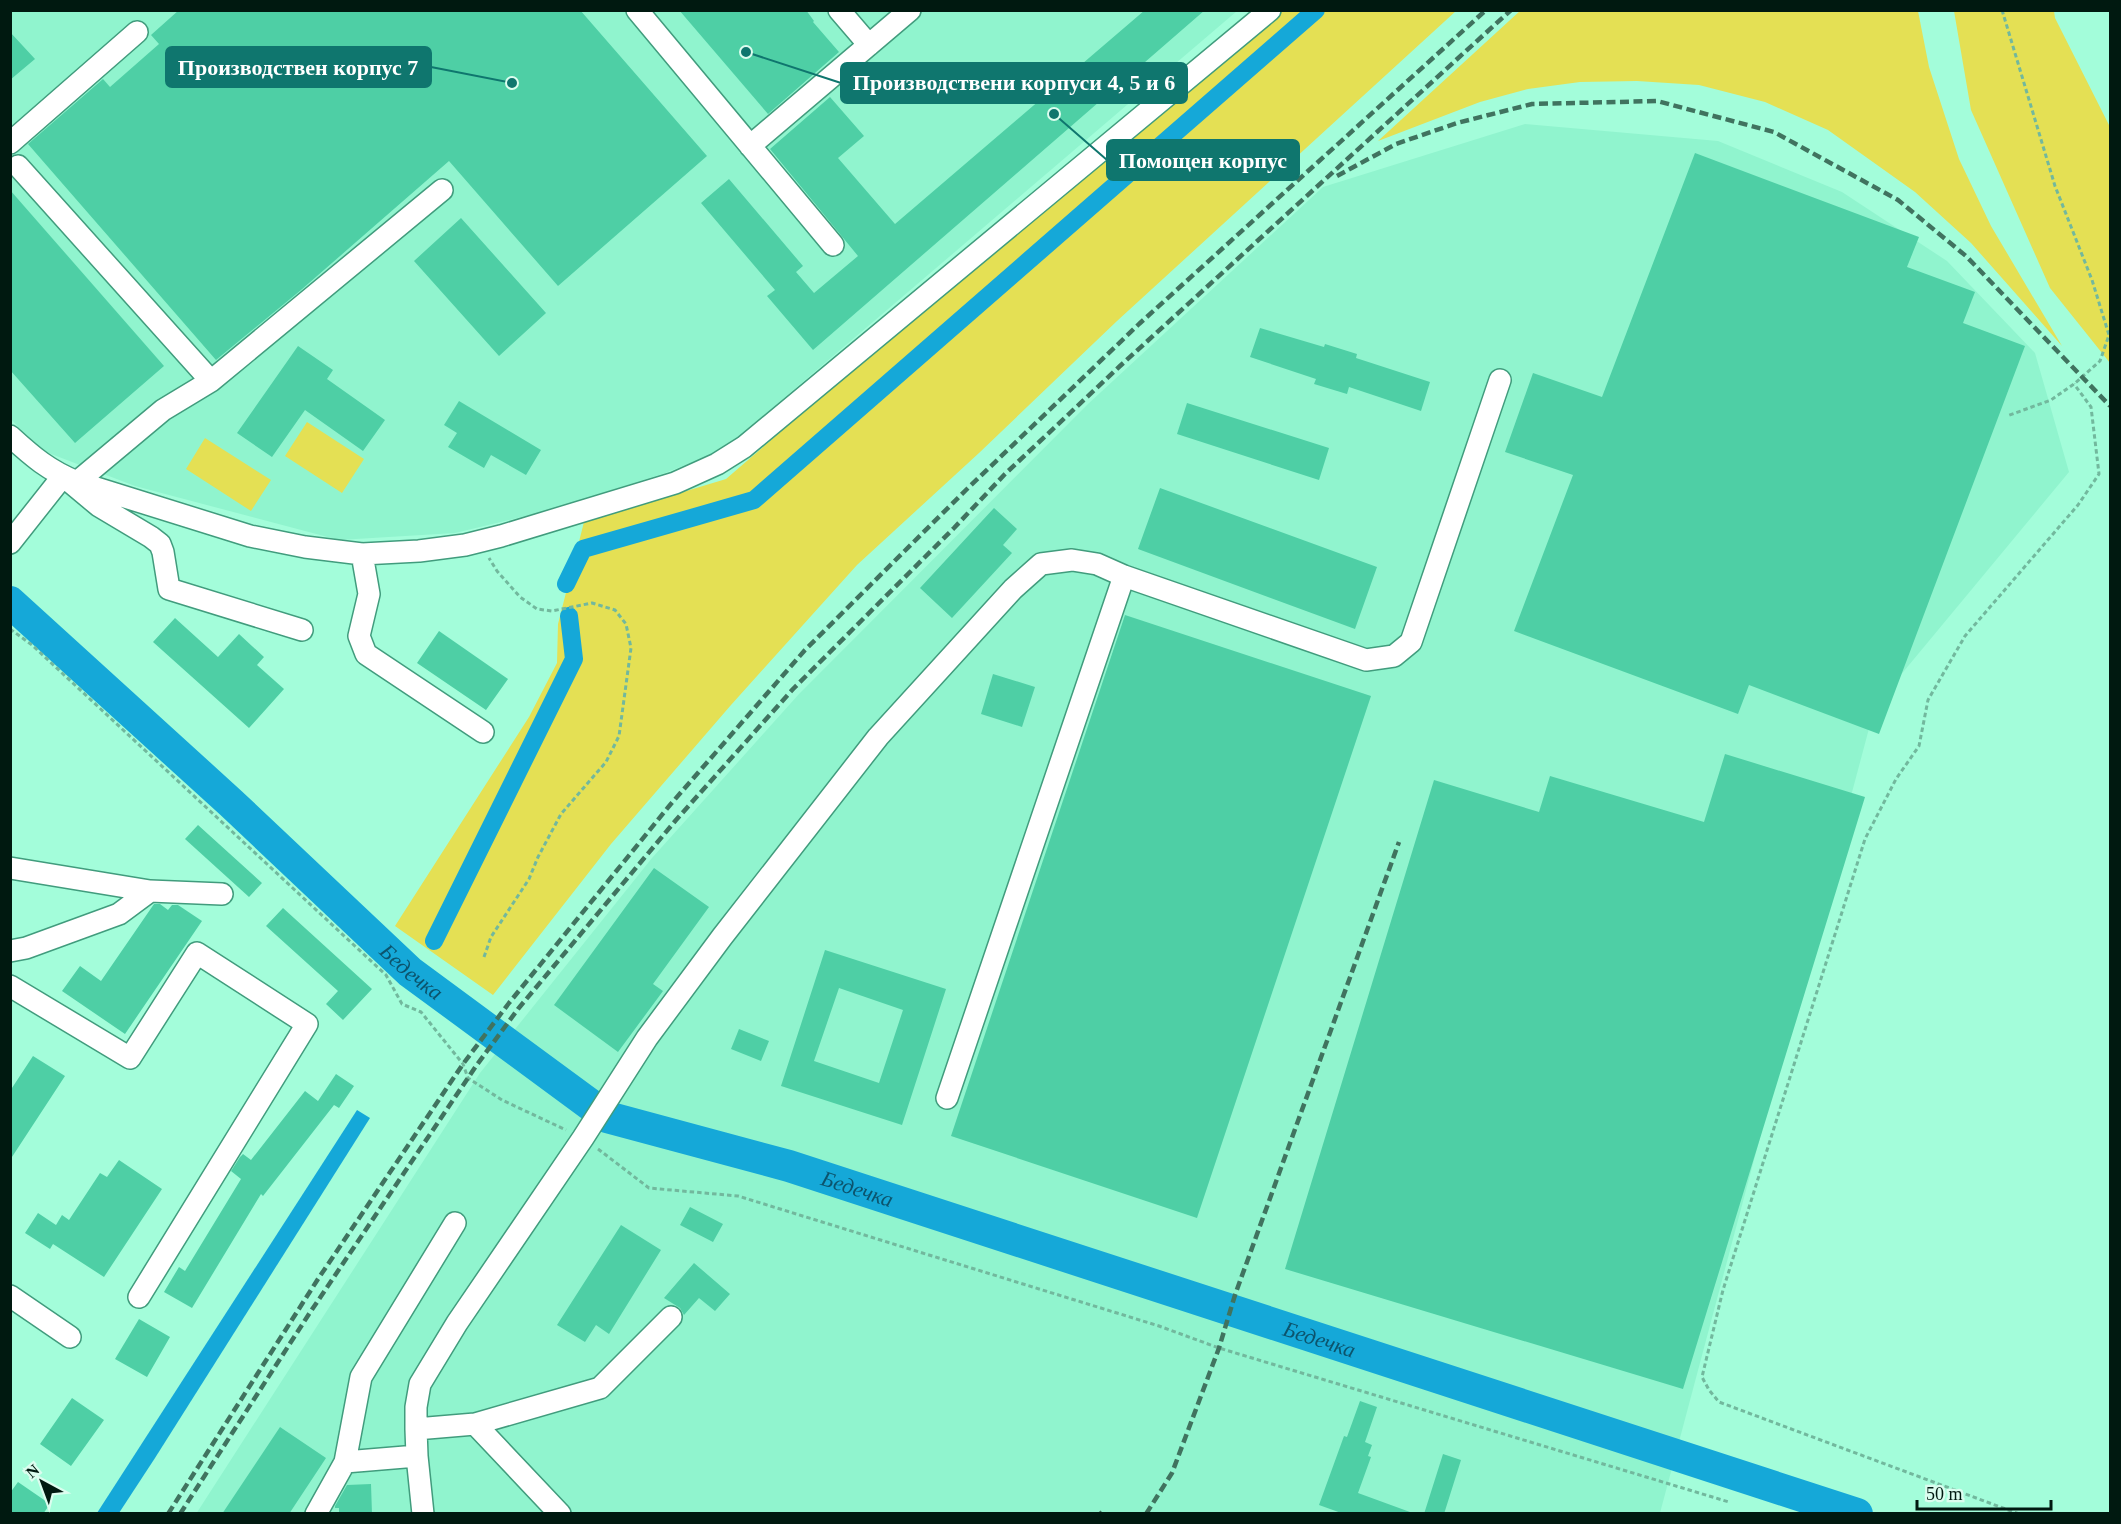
<svg xmlns="http://www.w3.org/2000/svg" width="2121" height="1524" font-family="'Times New Roman',serif">
	<rect width="100%" height="100%" fill="#a3fdda"/>
	<!-- built -->
	<path fill="#90f4ce" d="M 10,11 L 1237,11 L 723,450 L 665,473 L 546,511 L 455,533 L 339,540 L 135,486 L 38,449 L 11,419 Z
		M 1525,124 L 1718,141 L 1842,192 L 1947,261 L 2035,353 L 2069,472 L 1875,706 L 1660,1513 L 196,1514 L 480,1073 L 652,858 L 799,694 L 1088,404 L 1323,187 Z"/>
	<!-- green -->
	<path fill="#e4e054" d="M 1521,10 L 1918,11 L 1929,67 L 1959,159 L 1991,226 L 2062,346 L 1971,243 L 1915,192 L 1828,130 L 1765,102 L 1699,85 L 1637,81 L 1580,82 L 1528,89 L 1480,102 L 1378,141 Z
		M 1267,11 L 1456,11 L 1117,321 L 979,453 L 857,565 L 731,705 L 611,844 L 493,995 L 395,926 L 529,717 L 557,663 L 558,624 L 584,522 L 726,479 Z
		M 1954,11 L 2054,11 L 2055,18 L 2110,127 L 2110,363 L 2050,288 L 1971,110 Z
		M 307,422 L 364,459 L 342,493 L 285,456 Z
		M 205,438 L 271,480 L 251,511 L 186,469 Z"/>
	<!-- water -->
	<path fill="#15a8d8" d="M 357,1110 L 370,1118 L 155,1458 L 119,1513 L 97,1513 Z"/>
	<g fill="none" stroke-linecap="round" stroke-linejoin="round">
		<!-- canal -->
		<path stroke="#15a8d8" stroke-width="18" d="M 566,584 L 583,549 L 754,500 L 1316,10
			M 434,941 L 574,659 L 569,616"/>
		<!-- river -->
		<path stroke="#15a8d8" stroke-width="32" id="s1" d="M 10,602 L 231,803 L 410,972 L 607,1117 L 789,1166 L 1857,1514"/>
	</g>
	<!-- building -->
	<path fill="#4ecfa5" fill-rule="evenodd" d="M 179,10 L 580,10 L 707,156 L 558,286 L 449,161 L 301,290 L 216,360 L 28,144 L 103,79 L 110,87 L 159,44 L 151,35 Z
		M 679,10 L 806,10 L 814,21 L 813,22 L 839,52 L 768,114 Z
		M 1145,10 L 1205,10 L 813,350 L 767,296 L 775,290 L 701,203 L 729,179 L 803,266 L 796,272 L 814,293 L 858,256 L 770,149 L 830,97 L 864,136 L 838,158 L 895,224 Z
		M 10,32 L 35,59 L 10,80 Z
		M 1695,153 L 1919,237 L 1907,267 L 1975,292 L 1963,323 L 2025,346 L 1879,734 L 1749,685 L 1738,714 L 1514,631 L 1573,475 L 1505,452 L 1533,373 L 1602,397 Z
		M 10,190 L 164,366 L 75,443 L 10,370 Z
		M 461,218 L 546,313 L 499,356 L 414,261 Z
		M 1260,328 L 1324,347 L 1325,344 L 1357,354 L 1356,358 L 1430,382 L 1421,411 L 1349,387 L 1347,394 L 1314,384 L 1316,379 L 1250,357 Z
		M 298,346 L 333,370 L 327,379 L 385,420 L 363,451 L 305,410 L 272,457 L 237,433 Z
		M 459,401 L 541,450 L 526,475 L 491,455 L 484,468 L 448,447 L 457,433 L 444,425 Z
		M 1187,403 L 1329,448 L 1319,480 L 1177,434 Z
		M 1160,488 L 1377,567 L 1355,629 L 1138,549 Z
		M 994,508 L 1017,529 L 1003,545 L 1012,553 L 952,618 L 920,588 Z
		M 1125,615 L 1371,696 L 1197,1218 L 951,1136 Z
		M 175,618 L 218,657 L 239,634 L 264,657 L 257,665 L 284,689 L 249,728 L 153,642 Z
		M 439,631 L 508,679 L 486,710 L 417,663 Z
		M 993,674 L 1035,687 L 1022,727 L 981,714 Z
		M 1725,754 L 1865,797 L 1683,1389 L 1285,1269 L 1434,780 L 1539,812 L 1550,776 L 1704,822 Z
		M 198,825 L 262,883 L 249,897 L 185,839 Z
		M 654,868 L 709,907 L 653,984 L 663,991 L 618,1052 L 554,1005 Z
		M 154,904 L 160,904 L 168,910 L 172,905 L 178,905 L 202,921 L 125,1034 L 62,991 L 80,966 L 101,981 Z
		M 283,908 L 372,989 L 343,1020 L 326,1004 L 338,991 L 266,926 Z
		M 825,950 L 946,989 L 902,1125 L 781,1086 ZM 839,988 L 903,1010 L 879,1083 L 814,1061 Z
		M 739,1029 L 769,1041 L 761,1061 L 731,1049 Z
		M 33,1056 L 65,1076 L 10,1160 L 10,1091 Z
		M 336,1074 L 354,1086 L 339,1108 L 334,1105 L 263,1196 L 261,1194 L 192,1308 L 164,1292 L 179,1267 L 185,1271 L 241,1179 L 231,1171 L 240,1157 L 243,1154 L 251,1160 L 305,1091 L 318,1101 Z
		M 119,1160 L 162,1189 L 104,1277 L 53,1244 L 50,1249 L 25,1233 L 38,1213 L 56,1225 L 62,1215 L 69,1220 L 100,1173 L 107,1177 Z
		M 690,1207 L 723,1224 L 713,1242 L 680,1225 Z
		M 621,1225 L 661,1250 L 609,1334 L 596,1325 L 585,1342 L 557,1325 Z
		M 694,1263 L 730,1294 L 715,1311 L 699,1298 L 684,1315 L 680,1308 L 664,1298 Z
		M 139,1319 L 170,1337 L 147,1377 L 115,1359 Z
		M 72,1398 L 104,1420 L 71,1466 L 40,1444 Z
		M 1360,1401 L 1377,1407 L 1365,1442 L 1372,1445 L 1368,1456 L 1371,1457 L 1358,1493 L 1410,1512 L 1410,1514 L 1344,1514 L 1319,1505 L 1344,1436 L 1347,1437 Z
		M 280,1427 L 326,1458 L 289,1514 L 222,1514 Z
		M 1443,1454 L 1461,1460 L 1444,1514 L 1424,1514 Z
		M 18,1482 L 50,1504 L 43,1514 L 10,1514 L 10,1493 Z
		M 371,1484 L 372,1514 L 339,1514 L 339,1508 L 335,1508 L 335,1506 L 347,1485 Z"/>
	<g fill="none" stroke-linecap="round" stroke-linejoin="round">
		<defs>
			<path id="minor" d="M 637,10 L 833,245
				M 839,10 L 869,45
				M 10,143 L 137,32
				M 750,146 L 910,10
				M 18,166 L 211,381
				M 10,436 C 33,457 48,470 77,482 L 250,536 L 305,547 L 362,554 L 419,551 L 465,545 L 501,536 L 675,483 L 717,464 L 744,447 L 1270,10
				M 77,482 L 163,410 L 211,381 L 442,190
				M 10,543 L 63,476 L 99,506 L 151,537 L 160,544 L 163,552 L 169,589 L 302,630
				M 362,554 L 369,594 L 359,636 L 366,654 L 483,732
				M 10,868 L 150,891
				M 10,951 L 26,948 L 119,914 L 150,891 L 222,894
				M 10,986 L 130,1058 L 197,953 L 307,1024 L 139,1297
				M 947,1098 L 1124,576
				M 10,1296 L 70,1337
				M 475,1424 L 560,1514
				M 416,1429 L 475,1424 L 600,1388 L 671,1317
				M 345,1462 L 417,1456
				M 316,1514 L 345,1462 L 361,1377 L 455,1223
				M 423,1514 L 417,1456 L 416,1429 L 416,1407 L 420,1384 L 457,1323 L 583,1138 L 647,1038 L 722,937 L 878,737 L 1013,589 L 1041,564 L 1072,560 L 1097,564 L 1124,576 L 1366,660 L 1394,656 L 1411,642 L 1500,380"/>
		</defs>
		<!-- minor casing -->
		<use href="#minor" stroke="#419c7d" stroke-width="24"/>
		<!-- path -->
		<path stroke="#72b89d" stroke-width="3" stroke-dasharray="4.5 3" stroke-linecap="butt" d="M 2002,10 L 2055,186 L 2092,280 L 2109,335 L 2100,361 L 2074,384 L 2051,400 L 2007,416
			M 10,629 L 32,645 L 386,975 L 402,1004 L 421,1012 L 463,1064 L 468,1078 L 502,1100 L 566,1130
			M 484,957 L 491,937 L 529,879 L 538,857 L 561,814 L 606,762 L 619,736 L 631,648 L 626,624 L 615,610 L 592,603 L 552,611 L 537,609 L 520,597 L 497,571 L 489,558
			M 598,1149 L 649,1188 L 738,1196 L 1159,1326 L 1219,1348 L 1729,1502
			M 2019,1514 L 1719,1402 L 1709,1390 L 1702,1377 L 1723,1290 L 1865,839 L 1896,779 L 1919,746 L 1928,700 L 1965,636 L 2078,505 L 2099,474 L 2091,407 L 2074,384"/>
		<!-- minor -->
		<use href="#minor" stroke="#fff" stroke-width="21"/>
		<!-- rail -->
		<path stroke="#40735f" stroke-width="4.5" stroke-dasharray="9 4.5" stroke-linecap="butt" d="M 1337,176 L 1396,144 L 1457,123 L 1532,104 L 1657,101 L 1774,132 L 1898,200 L 1966,256 L 2110,406
			M 168,1514 L 318,1279 L 463,1064 L 509,1003 L 670,805 L 805,650 L 967,489 L 1139,324 L 1486,10
			M 180,1514 L 309,1314 L 476,1066 L 518,1009 L 676,820 L 793,689 L 954,528 L 1005,474 L 1120,366 L 1511,10
			M 1100,1514 L 1102,1512
			M 1146,1514 L 1172,1473 L 1219,1348 L 1235,1295 L 1399,842"/>
	</g>
	<g text-anchor="middle" dominant-baseline="central" stroke-width="4.5" stroke-linejoin="round" paint-order="stroke">
		<!-- water labels -->
		<g font-size="22" font-style="italic" fill="#0c546d" stroke="#dcfdef">
			<text stroke="none"><textPath href="#s1" startOffset="546">Бедечка</textPath></text>
			<text stroke="none"><textPath href="#s1" startOffset="1050">Бедечка</textPath></text>
			<text stroke="none"><textPath href="#s1" startOffset="1536">Бедечка</textPath></text>
		</g>
	</g>
	<!-- callouts -->
	<path fill="none" stroke="#0f766e" stroke-width="2" d="M512 83L431 67M746 52L841 83M1054 114L1107 160"/>
	<g fill="#0f766e" stroke="#dcfdef" stroke-width="2">
		<circle cx="512" cy="83" r="6"/>
		<circle cx="746" cy="52" r="6"/>
		<circle cx="1054" cy="114" r="6"/>
	</g>
	<g fill="#0f766e" stroke="#0f766e" stroke-width="2">
		<rect x="166" y="47" width="265" height="40" rx="6"/>
		<rect x="841" y="63" width="346" height="40" rx="6"/>
		<rect x="1107" y="140" width="192" height="40" rx="6"/>
	</g>
	<g font-size="22" text-anchor="middle" font-weight="bold" fill="#fff">
		<text x="298" y="75">Производствeн корпус 7</text>
		<text x="1014" y="90">Производствени корпуси 4, 5 и 6</text>
		<text x="1203" y="168">Помощен корпус</text>
	</g>
	<!-- border -->
	<rect width="2121" height="1524" fill="none" stroke="#001910" stroke-width="24"/>
	<!-- north arrow -->
	<g transform="translate(42 1482) rotate(319)" stroke="#dcfdef" stroke-width="4.5" paint-order="stroke">
	<path d="M0-4.5L10 22L0 15L-10 22Z" fill="#001910"/>
	<text y="-9" font-size="16" font-weight="bold" text-anchor="middle" fill="#001910">N</text>
	</g>
	<!-- scale -->
	<path d="M1917 1500v9h134v-9" fill="none" stroke="#001910" stroke-width="3"/>
	<text x="1926" y="1500" font-size="18" fill="#001910" stroke="#dcfdef" stroke-width="4.5" paint-order="stroke">50 m</text>
</svg>
